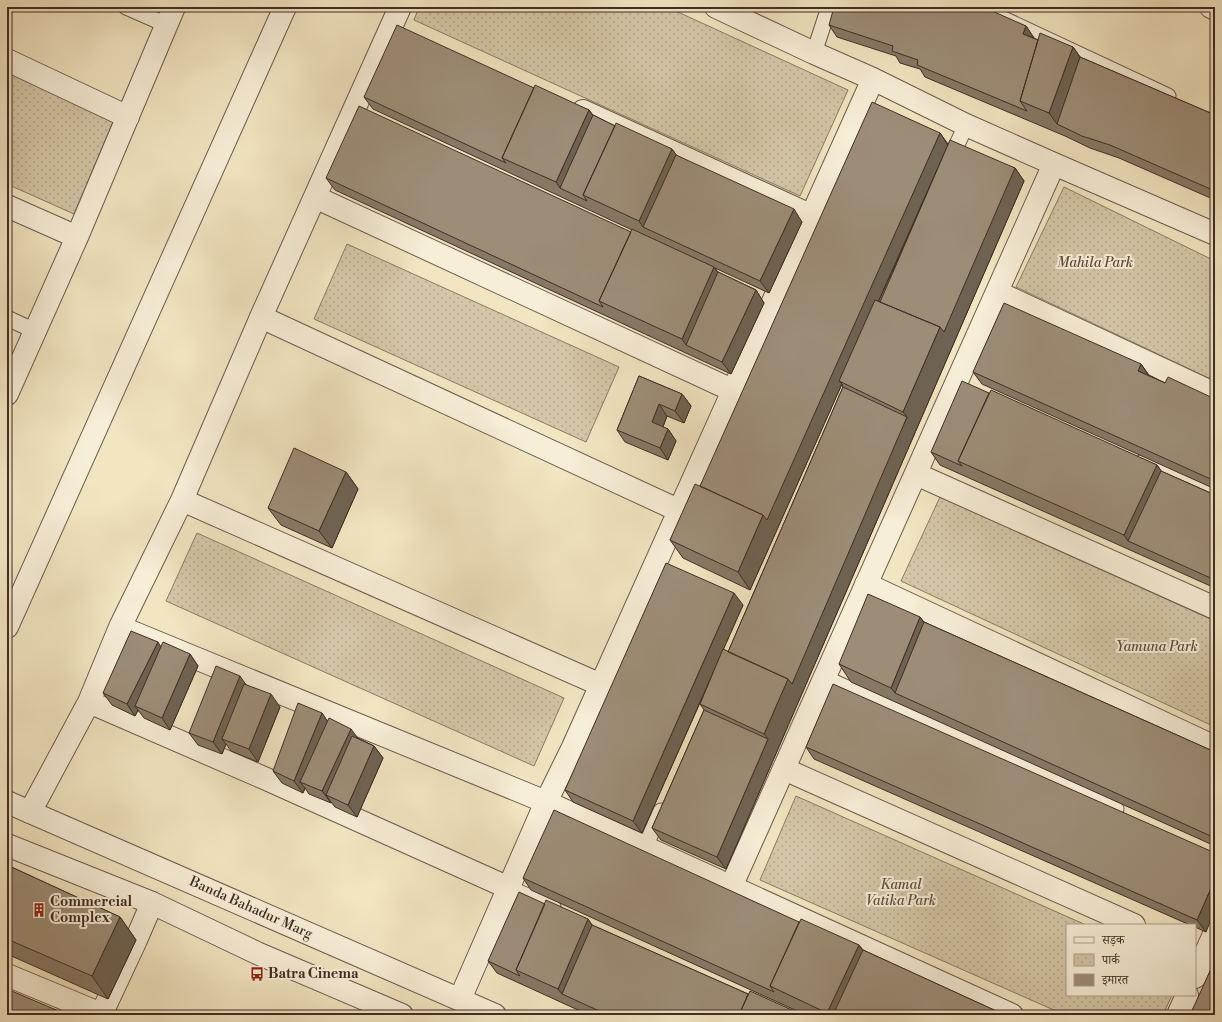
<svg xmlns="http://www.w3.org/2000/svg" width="1222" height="1022" font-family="'Libre Bodoni','Noto Serif Devanagari',serif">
	<defs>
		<pattern id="park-dots" width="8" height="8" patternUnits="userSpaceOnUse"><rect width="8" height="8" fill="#d4c6a7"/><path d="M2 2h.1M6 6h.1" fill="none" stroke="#b7aa90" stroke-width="1.8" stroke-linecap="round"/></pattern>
	</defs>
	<rect width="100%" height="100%" fill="#f2e5c1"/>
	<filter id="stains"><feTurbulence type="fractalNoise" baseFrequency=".005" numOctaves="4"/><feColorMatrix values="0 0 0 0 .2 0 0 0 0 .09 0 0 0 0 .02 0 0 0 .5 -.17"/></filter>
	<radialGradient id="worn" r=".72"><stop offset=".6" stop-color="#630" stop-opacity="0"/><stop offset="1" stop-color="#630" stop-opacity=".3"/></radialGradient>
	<!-- park -->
	<path fill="url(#park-dots)" stroke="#8a7a66" d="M 419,7 L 667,7 L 848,90 L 800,196 L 414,20 Z
		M 7,72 L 113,122 L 74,214 L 7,184 Z
		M 1064,187 L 1215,261 L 1215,381 L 1016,287 Z
		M 347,244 L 619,367 L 586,442 L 314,319 Z
		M 940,497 L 1215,621 L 1215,727 L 901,581 Z
		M 197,533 L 564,698 L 534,766 L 166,601 Z
		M 796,796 L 1086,925 L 1067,925 L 1067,995 L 1172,995 L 1163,1015 L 1065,1015 L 760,880 Z"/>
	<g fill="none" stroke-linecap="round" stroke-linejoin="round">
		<defs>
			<path id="service" d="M 126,7 L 167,25
				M 978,7 L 1168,96
				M 814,53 L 829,7
				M 949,162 L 966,125
				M 7,318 L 35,331
				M 1143,462 L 1215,494
				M 825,678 L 1116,809
				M 645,847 L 661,811
				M 509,888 L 553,907"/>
			<path id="minor" d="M 716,7 L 814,53 L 873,79 L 966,125 L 1054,164 L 1215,234
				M 1211,7 L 1215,9
				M 7,60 L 128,117
				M 583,111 L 812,216
				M 315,197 L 734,391
				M 7,206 L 77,237
				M 997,292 L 1215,394
				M 261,317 L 680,511
				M 7,394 L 77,237 L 174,7
				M 916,474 L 1215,608
				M 182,500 L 601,685
				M 866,584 L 1215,747
				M 7,627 L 285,7
				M 120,627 L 546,802 L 1012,1015
				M 89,702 L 264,778 L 509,888
				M 784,769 L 1134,925
				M 30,812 L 89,702 L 120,627 L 182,500 L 261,317 L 400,7
				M 731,887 L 1054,164
				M 7,975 L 101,1014
				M 1195,977 L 1215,932
				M 460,999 L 546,802 L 573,747 L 873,79
				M 101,1015 L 136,940 L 152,903
				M 1178,1015 L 1187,995"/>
			<path id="tertiary" d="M 7,802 L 495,1015
				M 7,845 L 152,903 L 257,953 L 402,1015"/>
		</defs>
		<!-- service casing -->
		<use href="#service" stroke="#6d5b4d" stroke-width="17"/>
		<!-- minor casing -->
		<use href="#minor" stroke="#6d5b4d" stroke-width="24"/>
		<!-- tertiary casing -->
		<use href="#tertiary" stroke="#6d5b4d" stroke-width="24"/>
		<!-- service -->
		<use href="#service" stroke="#f7eed7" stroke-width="15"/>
		<!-- minor -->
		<use href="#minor" stroke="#f7eed7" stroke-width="22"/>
		<!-- tertiary -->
		<use href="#tertiary" stroke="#f7eed7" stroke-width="22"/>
	</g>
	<!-- wall -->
	<path fill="#877966" stroke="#412d26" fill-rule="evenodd" d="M 829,25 L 1026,26 L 1034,38 L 1038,40 L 1073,47 L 1080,57 L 1215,115 L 1215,200 L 1119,158 L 1090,148 L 1065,136 L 925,77 L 920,69 L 900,63 L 896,56 L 837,37 Z
		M 534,88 L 589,110 L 593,115 L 615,126 L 672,149 L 676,155 L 802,222 L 769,293 L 715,268 L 718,272 L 756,290 L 764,303 L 731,374 L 335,190 L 326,178 L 631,232 L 632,230 L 373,109 L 364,97 Z
		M 940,133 L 948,144 L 1015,168 L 1024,181 L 726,869 L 661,840 L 652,828 L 704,710 L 700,704 L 712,676 L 642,833 L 573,802 L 565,790 L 743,605 L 723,650 L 728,652 L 843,387 L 842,384 L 750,590 L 683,558 L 670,540 L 700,486 ZM 937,170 L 880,302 L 879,301 L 908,236 Z
		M 1141,364 L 1149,375 L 1165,383 L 1215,399 L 1215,489 L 982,384 L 973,372 Z
		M 639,376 L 682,394 L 691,406 L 684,423 L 667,416 L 663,427 L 668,429 L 676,441 L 668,460 L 625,442 L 617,430 Z
		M 989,393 L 1157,465 L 1161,471 L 1215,495 L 1215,588 L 940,465 L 931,452 Z
		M 346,472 L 358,489 L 332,548 L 281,525 L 268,508 Z
		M 920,617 L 924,622 L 1215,752 L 1215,846 L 851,682 L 839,664 Z
		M 161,647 L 190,654 L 198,666 L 170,730 L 144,718 L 138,710 L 135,716 L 112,705 L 103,693 Z
		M 245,684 L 280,707 L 258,762 L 231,751 L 226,744 L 222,754 L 198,745 L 189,733 Z
		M 322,713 L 327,721 L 358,738 L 374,746 L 383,758 L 357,817 L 335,807 L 331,802 L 331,803 L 309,794 L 305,788 L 303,793 L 282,783 L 273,771 Z
		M 806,747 L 1215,853 L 1206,932 L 1195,927 L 1195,925 L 1190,925 L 814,759 Z
		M 7,865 L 120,917 L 136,940 L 108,999 L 7,954 Z
		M 523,878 L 799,922 L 859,945 L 863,950 L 1005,1015 L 806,1015 L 531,890 Z
		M 545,904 L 588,919 L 592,925 L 748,994 L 803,1015 L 589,1015 L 497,973 L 488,961 Z"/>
	<!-- shaded-wall -->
	<path fill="#6e6353" stroke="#412d26" d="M 1026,26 L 1034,38 L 1023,34 Z
		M 1073,47 L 1089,70 L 1057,124 L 1049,113 Z
		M 589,110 L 601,127 L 560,188 L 556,182 Z
		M 940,133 L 948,145 L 842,383 L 839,381 L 842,384 L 750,590 L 738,572 L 763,515 Z
		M 672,149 L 685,167 L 643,227 L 639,221 Z
		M 1015,168 L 1024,181 L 726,869 L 717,857 L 768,739 L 764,734 L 788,679 L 907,417 L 903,412 L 940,327 Z
		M 794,209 L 802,222 L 769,293 L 760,281 Z
		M 714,267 L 726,285 L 686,345 L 682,339 Z
		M 756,290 L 764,303 L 731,374 L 722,362 Z
		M 1141,364 L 1149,376 L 1138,371 Z
		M 682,394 L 691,406 L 684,423 L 675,411 Z
		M 659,404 L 667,416 L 660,434 L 652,422 Z
		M 668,429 L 676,441 L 668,460 L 660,448 Z
		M 1157,465 L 1170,483 L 1128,541 L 1124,535 Z
		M 346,472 L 358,489 L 332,548 L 319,531 Z
		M 734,593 L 743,605 L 642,833 L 633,821 Z
		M 920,617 L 932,634 L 895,693 L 891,688 Z
		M 158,642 L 166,655 L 135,706 L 138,710 L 135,716 L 127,704 Z
		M 190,654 L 198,666 L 170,730 L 162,718 Z
		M 240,676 L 249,689 L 222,739 L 226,744 L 222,754 L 213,742 Z
		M 271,694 L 280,707 L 258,762 L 249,749 Z
		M 322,713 L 330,725 L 300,782 L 305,788 L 303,793 L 294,781 Z
		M 351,729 L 360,741 L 326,795 L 331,802 L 331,803 L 322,791 Z
		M 374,746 L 383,758 L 357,817 L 348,805 Z
		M 1215,879 L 1215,910 L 1206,932 L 1197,920 Z
		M 120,917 L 136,940 L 108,999 L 92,976 Z
		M 588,919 L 600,937 L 562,994 L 558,989 Z
		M 859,945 L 871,962 L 847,1015 L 829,1015 L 827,1013 Z"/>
	<!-- building -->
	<path fill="#9d8d77" stroke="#412d26" d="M 834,7 L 983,7 L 1026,26 L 1023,34 L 1038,40 L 1020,101 L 1027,111 L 917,65 L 918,60 L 892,51 L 893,46 L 829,25 Z
		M 397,25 L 534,88 L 502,158 L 506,163 L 364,97 Z
		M 1040,33 L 1073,47 L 1049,113 L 1020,101 Z
		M 1080,57 L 1215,115 L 1215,191 L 1110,145 L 1082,136 L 1057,124 Z
		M 535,85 L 589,110 L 556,182 L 502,158 Z
		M 872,102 L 940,133 L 767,520 L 763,515 L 700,486 Z
		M 359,106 L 631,232 L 599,301 L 603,307 L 326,178 Z
		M 593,115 L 615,126 L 583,195 L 587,201 L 560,188 Z
		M 616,123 L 672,149 L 639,221 L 583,195 Z
		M 950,140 L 1015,168 L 944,332 L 940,327 L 880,302 Z
		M 676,155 L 794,209 L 760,281 L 643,227 Z
		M 632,229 L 714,267 L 682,339 L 599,301 Z
		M 718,272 L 756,290 L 722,362 L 686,345 Z
		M 875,300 L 940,327 L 903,412 L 839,381 Z
		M 1004,303 L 1141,364 L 1138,371 L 1165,383 L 1168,377 L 1215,399 L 1215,481 L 973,372 Z
		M 639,376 L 682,394 L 675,411 L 659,404 L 652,422 L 668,429 L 660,448 L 617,430 Z
		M 962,381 L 989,393 L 958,461 L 962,466 L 931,452 Z
		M 843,387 L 907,417 L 792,684 L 788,679 L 728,652 Z
		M 991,390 L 1157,465 L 1124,535 L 958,461 Z
		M 294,448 L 346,472 L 319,531 L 268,508 Z
		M 1161,471 L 1215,495 L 1215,580 L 1128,541 Z
		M 695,484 L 763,515 L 738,572 L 670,540 Z
		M 666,563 L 734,593 L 633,821 L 565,790 Z
		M 868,594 L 920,617 L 891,688 L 839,664 Z
		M 924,622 L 1215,752 L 1215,838 L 895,693 Z
		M 131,631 L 158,642 L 127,704 L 103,693 Z
		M 163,642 L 190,654 L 162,718 L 135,706 Z
		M 723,649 L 788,679 L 764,734 L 700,704 Z
		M 216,666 L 240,676 L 213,742 L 189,733 Z
		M 244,684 L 271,694 L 249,749 L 222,739 Z
		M 833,684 L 1215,853 L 1215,879 L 1197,920 L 806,747 Z
		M 298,703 L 322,713 L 294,781 L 273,771 Z
		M 704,710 L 768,739 L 717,857 L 652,828 Z
		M 329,718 L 351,729 L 322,791 L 300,782 Z
		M 352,736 L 374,746 L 348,805 L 326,795 Z
		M 554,810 L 799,922 L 770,986 L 774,992 L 523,878 Z
		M 7,865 L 120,917 L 92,976 L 7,939 Z
		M 519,892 L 545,904 L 516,970 L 520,976 L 488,961 Z
		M 546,900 L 588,919 L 558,989 L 516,970 Z
		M 801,919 L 859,945 L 827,1013 L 770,986 Z
		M 592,925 L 748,994 L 739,1015 L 608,1015 L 562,994 Z
		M 863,950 L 1005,1015 L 833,1015 Z
		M 1215,960 L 1215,1015 L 1190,1015 Z
		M 7,989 L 68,1015 L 7,1015 Z
		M 750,991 L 803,1015 L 739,1015 Z"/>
	<!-- icons -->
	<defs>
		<symbol id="building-bare" viewBox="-9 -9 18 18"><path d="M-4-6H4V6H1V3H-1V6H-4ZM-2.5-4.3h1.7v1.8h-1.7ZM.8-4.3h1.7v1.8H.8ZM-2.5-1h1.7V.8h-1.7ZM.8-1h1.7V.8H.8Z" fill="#8f2418" stroke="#f7eed7" stroke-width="2.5" paint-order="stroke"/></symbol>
		<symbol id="bus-bare" viewBox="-9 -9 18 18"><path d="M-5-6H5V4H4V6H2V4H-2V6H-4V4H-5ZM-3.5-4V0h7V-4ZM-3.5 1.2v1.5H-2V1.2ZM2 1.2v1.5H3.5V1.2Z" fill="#8f2418" stroke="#f7eed7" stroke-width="2.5" paint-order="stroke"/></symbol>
	</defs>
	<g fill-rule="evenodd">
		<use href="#building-bare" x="29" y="900" width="20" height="20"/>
		<use href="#bus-bare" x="247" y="964" width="20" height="20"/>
	</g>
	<g text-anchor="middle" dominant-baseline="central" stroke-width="4" stroke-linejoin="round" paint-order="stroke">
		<!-- park labels -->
		<g font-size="14" font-style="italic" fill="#5e4c40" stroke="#f7eed7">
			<text x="1095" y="263">Mahila Park</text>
			<text x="1157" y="647">Yamuna Park</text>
			<text x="901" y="885">Kamal<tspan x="901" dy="16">Vatika Park</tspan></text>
		</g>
		<!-- poi labels -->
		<g font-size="14" font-weight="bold" fill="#412d26" stroke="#f7eed7" text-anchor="start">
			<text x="50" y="902">Commercial<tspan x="50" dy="16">Complex</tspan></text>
			<text x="268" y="974">Batra Cinema</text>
		</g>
		<!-- street labels -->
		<g font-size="14" fill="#412d26" stroke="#f7eed7">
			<text transform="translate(251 908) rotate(24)">Banda Bahadur Marg</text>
		</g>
	</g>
	<!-- margin -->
	<rect width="1222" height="1022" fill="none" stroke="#f2e5c1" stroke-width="24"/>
	<rect x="8" y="8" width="1206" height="1006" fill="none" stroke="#412d26" stroke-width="2"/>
	<rect x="12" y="12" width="1198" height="998" fill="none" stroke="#412d26"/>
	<!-- legend -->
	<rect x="1066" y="924" width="130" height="72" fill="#f7eed7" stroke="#aea190"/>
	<rect x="1074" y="937" width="20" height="6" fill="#f7eed7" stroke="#aea190"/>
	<text x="1102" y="944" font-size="12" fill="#412d26">सड़क</text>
	<rect x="1074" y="954" width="20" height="12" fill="url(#park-dots)" stroke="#aea190"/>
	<text x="1102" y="964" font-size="12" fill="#412d26">पार्क</text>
	<rect x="1074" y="974" width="20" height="12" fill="#9d8d77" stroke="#aea190"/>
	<text x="1102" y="984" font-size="12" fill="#412d26">इमारत</text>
	<rect width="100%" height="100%" filter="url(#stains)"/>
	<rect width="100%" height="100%" fill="url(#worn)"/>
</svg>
